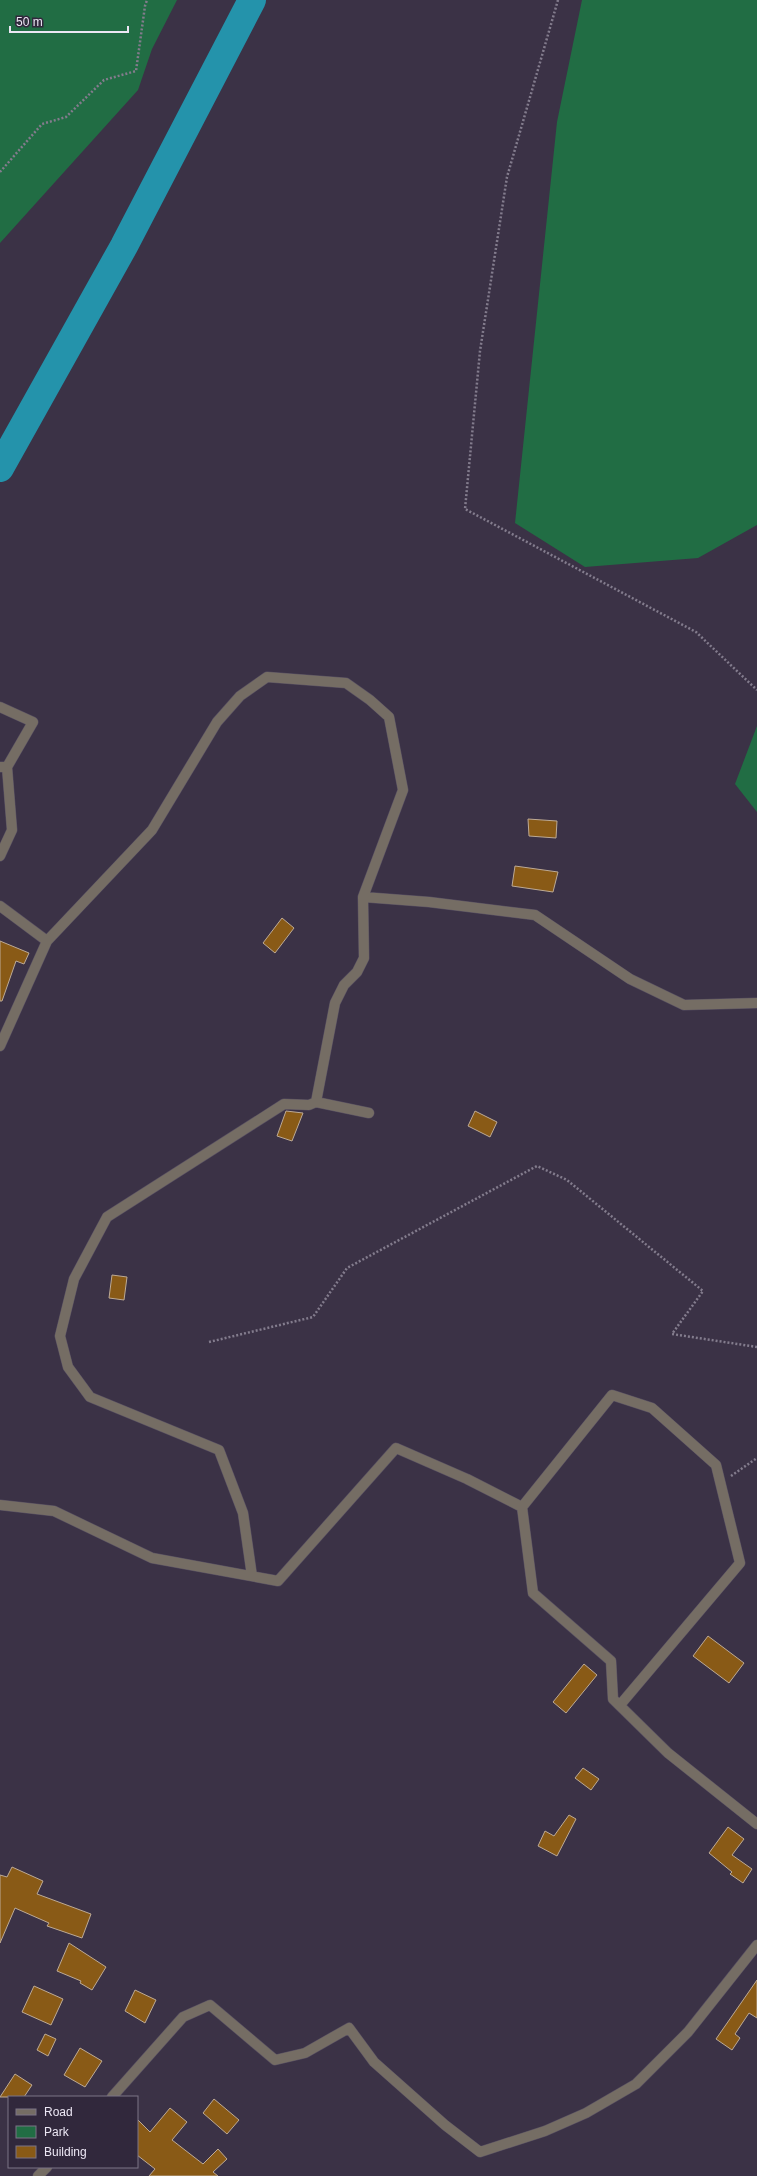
<svg xmlns="http://www.w3.org/2000/svg" width="757" height="2176" font-family="Helvetica,sans-serif">
	<rect width="100%" height="100%" fill="#3b3246"/>
	<!-- green -->
	<path fill="#216d44" d="M 0,0 L 177,0 L 152,49 L 138,90 L 0,243 Z
		M 582,0 L 757,0 L 757,525 L 698,558 L 585,567 L 515,523 L 557,122 Z
		M 757,726 L 757,812 L 735,784 Z"/>
	<g fill="none" stroke-linecap="round" stroke-linejoin="round">
		<!-- river -->
		<path stroke="#2493ab" stroke-width="28" d="M 0,468 L 124,246 L 252,0"/>
	</g>
	<!-- building -->
	<path fill="#895a16" stroke="#bdaa95" d="M 528,819 L 557,821 L 556,838 L 529,836 Z
		M 515,866 L 558,872 L 553,892 L 512,886 Z
		M 282,918 L 294,928 L 275,953 L 263,943 Z
		M 0,941 L 29,953 L 24,964 L 16,961 L 2,1001 L 0,1001 Z
		M 286,1111 L 303,1113 L 292,1141 L 277,1136 Z
		M 475,1111 L 497,1122 L 490,1137 L 468,1126 Z
		M 112,1275 L 127,1277 L 124,1300 L 109,1298 Z
		M 708,1636 L 744,1663 L 729,1683 L 693,1656 Z
		M 584,1664 L 597,1675 L 566,1713 L 553,1702 Z
		M 583,1768 L 599,1779 L 591,1790 L 575,1778 Z
		M 569,1815 L 576,1819 L 557,1856 L 538,1846 L 545,1831 L 554,1836 Z
		M 728,1827 L 744,1839 L 732,1855 L 752,1869 L 743,1883 L 730,1874 L 732,1872 L 709,1853 Z
		M 12,1867 L 43,1881 L 37,1894 L 91,1914 L 82,1938 L 47,1926 L 49,1923 L 15,1908 L 0,1943 L 0,1875 L 7,1877 Z
		M 69,1943 L 106,1967 L 92,1990 L 80,1983 L 81,1981 L 57,1971 Z
		M 757,1980 L 757,2018 L 749,2013 L 735,2034 L 740,2038 L 732,2050 L 716,2039 Z
		M 34,1986 L 63,1999 L 51,2025 L 22,2012 Z
		M 135,1990 L 156,2000 L 145,2023 L 125,2011 Z
		M 45,2034 L 56,2039 L 48,2056 L 37,2050 Z
		M 80,2048 L 102,2061 L 85,2087 L 64,2075 Z
		M 15,2074 L 32,2085 L 24,2097 L 0,2097 Z
		M 214,2099 L 239,2120 L 227,2134 L 203,2113 Z
		M 170,2108 L 187,2122 L 172,2140 L 203,2164 L 218,2149 L 227,2159 L 213,2172 L 218,2176 L 149,2176 L 155,2169 L 137,2155 L 137,2119 L 150,2132 Z"/>
	<g fill="none" stroke-linecap="round" stroke-linejoin="round">
		<defs>
			<path id="minor" d="M 0,707 L 33,722 L 7,767
				M 0,767 L 7,767 L 12,830 L 0,856
				M 0,906 L 47,941 L 152,830 L 217,722 L 240,696 L 267,677 L 346,683 L 370,700 L 389,717 L 403,790 L 363,897
				M 0,1046 L 47,941
				M 369,1113 L 316,1102 L 335,1003 L 344,985 L 357,972 L 364,958 L 363,897 L 429,902 L 535,915 L 630,979 L 684,1005 L 757,1003
				M 0,1505 L 54,1511 L 152,1558 L 278,1581 L 396,1448 L 467,1479 L 522,1507 L 533,1593 L 611,1661 L 613,1699 L 668,1753 L 757,1824
				M 522,1507 L 612,1395 L 652,1408 L 716,1465 L 740,1563 L 620,1705
				M 252,1576 L 243,1513 L 219,1450 L 90,1397 L 68,1367 L 60,1336 L 74,1279 L 107,1217 L 284,1104 L 309,1105 L 316,1102
				M 112,2097 L 183,2017 L 210,2005 L 275,2060 L 305,2053 L 349,2028 L 374,2062 L 445,2125 L 480,2152 L 545,2131 L 586,2113 L 636,2084 L 688,2032 L 757,1945
				M 38,2176 L 47,2167"/>
		</defs>
		<!-- minor casing -->
		<use href="#minor" stroke="#574f62" stroke-width="11"/>
		<!-- path -->
		<path stroke="#837c8d" stroke-width="2.5" stroke-dasharray="2 2" stroke-linecap="butt" d="M 558,0 L 507,177 L 480,351 L 465,509 L 696,632 L 757,690
			M 0,172 L 42,124 L 66,117 L 104,80 L 136,71 L 145,6 L 147,0
			M 209,1342 L 313,1317 L 347,1268 L 537,1166 L 567,1180 L 703,1291 L 672,1334 L 757,1347
			M 731,1476 L 757,1458"/>
		<!-- minor -->
		<use href="#minor" stroke="#756d64" stroke-width="10"/>
	</g>
	<!-- legend -->
	<rect x="8" y="2096" width="130" height="72" fill="#31283c" stroke="#7c7486"/>
	<rect x="16" y="2109" width="20" height="6" fill="#756d64" stroke="#7c7486"/>
	<text x="44" y="2116" font-size="12" fill="#ece7f4">Road</text>
	<rect x="16" y="2126" width="20" height="12" fill="#216d44" stroke="#7c7486"/>
	<text x="44" y="2136" font-size="12" fill="#ece7f4">Park</text>
	<rect x="16" y="2146" width="20" height="12" fill="#895a16" stroke="#7c7486"/>
	<text x="44" y="2156" font-size="12" fill="#ece7f4">Building</text>
	<!-- scale -->
	<path d="M10 26v6h118v-6" fill="none" stroke="#ece7f4" stroke-width="2"/>
	<text x="16" y="26" font-size="12" fill="#ece7f4" stroke="#31283c" stroke-width="3" paint-order="stroke">50 m</text>
</svg>
